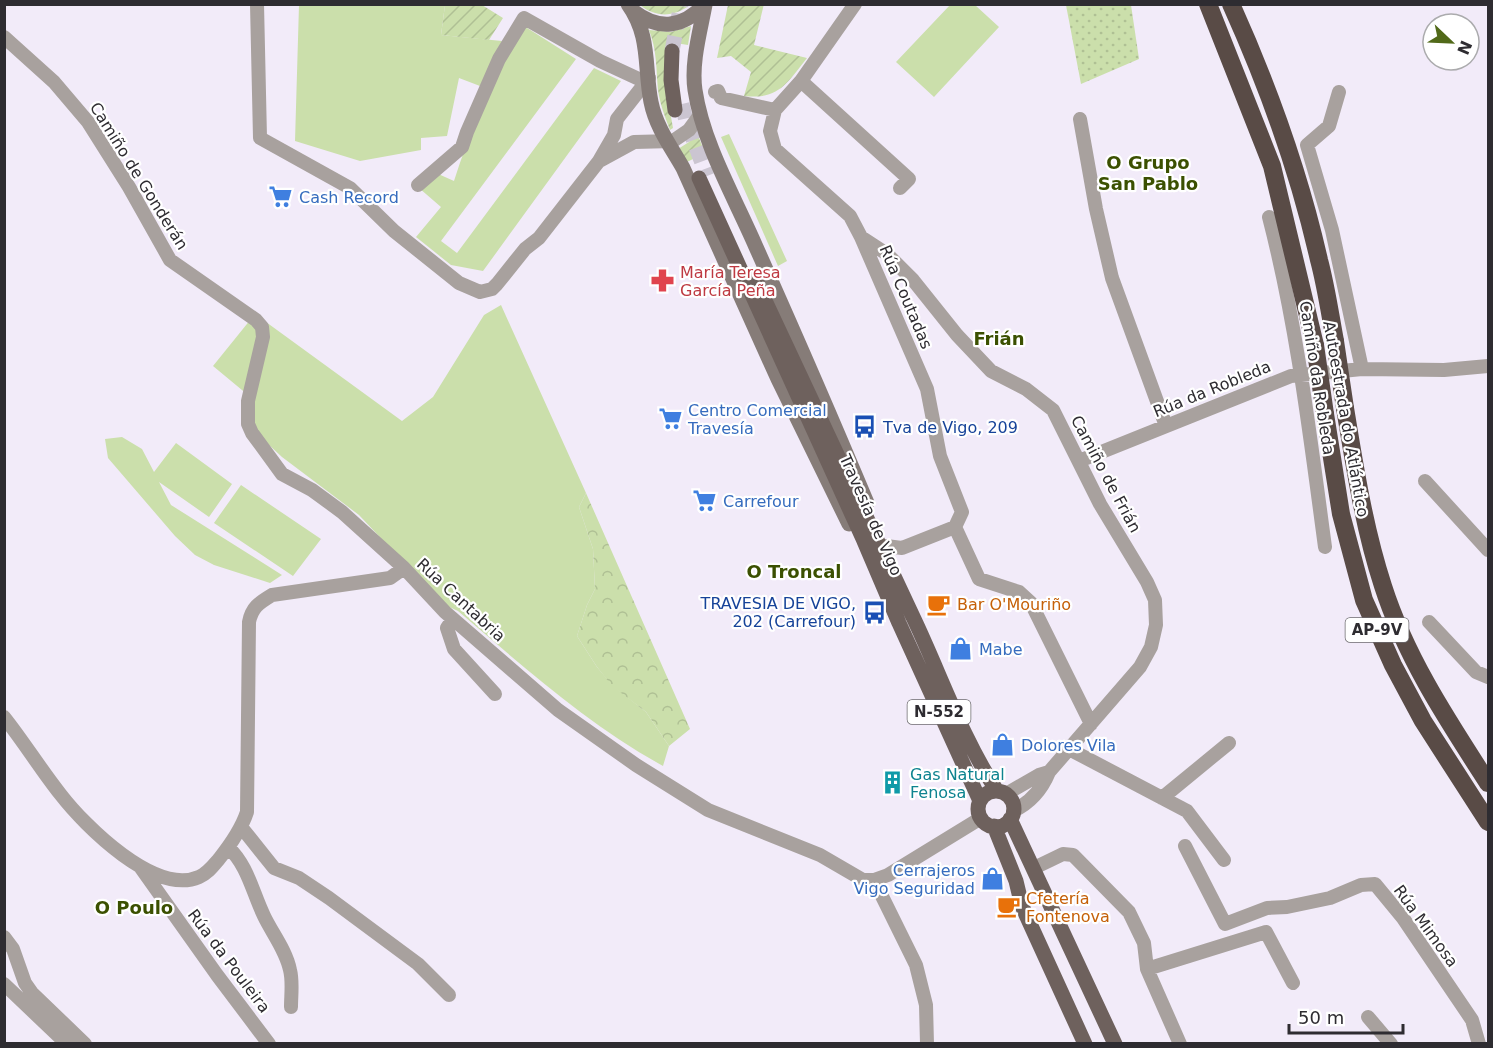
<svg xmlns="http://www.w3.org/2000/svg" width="1493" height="1048" font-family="'DejaVu Sans',sans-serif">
	<defs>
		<pattern id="forest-crowns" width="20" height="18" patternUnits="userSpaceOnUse" patternTransform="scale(1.5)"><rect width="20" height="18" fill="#cbdfab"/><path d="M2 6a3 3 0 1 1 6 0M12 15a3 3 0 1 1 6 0" fill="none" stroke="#afc094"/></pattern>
		<pattern id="park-dots" width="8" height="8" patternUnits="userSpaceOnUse" patternTransform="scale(1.5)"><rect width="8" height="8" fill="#cbdfab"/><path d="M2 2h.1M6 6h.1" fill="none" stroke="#afc094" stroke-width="1.8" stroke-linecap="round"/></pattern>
		<pattern id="garden-furrows" width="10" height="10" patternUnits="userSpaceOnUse" patternTransform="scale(1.5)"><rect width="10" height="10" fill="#cbdfab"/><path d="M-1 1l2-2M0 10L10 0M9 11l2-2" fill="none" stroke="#afc094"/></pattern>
	</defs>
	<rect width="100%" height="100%" fill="#f2ebf9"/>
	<!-- grass -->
	<path fill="#cbdfab" d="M 299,5 L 445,5 L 441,35 L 502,41 L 480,86 L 459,78 L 447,136 L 421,138 L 421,150 L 360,161 L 295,141 Z
		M 950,5 L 975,5 L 999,27 L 934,97 L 896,62 Z
		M 524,26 L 576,59 L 441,241 L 457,253 L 594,68 L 621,81 L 483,271 L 451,265 L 416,237 L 441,207 L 419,188 L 436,173 L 454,181 C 471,127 495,74 524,26 Z
		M 729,134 L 787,261 L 778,266 L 721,137 Z
		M 501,305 L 586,493 L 579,507 L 593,549 L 595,589 L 587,605 L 577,636 L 597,667 L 612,685 L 646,712 L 669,746 L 663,766 C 586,723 525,668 458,611 L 443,604 L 359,515 L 282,457 L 255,432 L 251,423 L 254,400 L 213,366 L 255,314 L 402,421 L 433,397 L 484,315 Z
		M 122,437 L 142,449 L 154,472 L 176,443 L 232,484 L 209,517 L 159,482 L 171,505 L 282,575 L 270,583 L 214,565 L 195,555 L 175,536 L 108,458 L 105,439 Z
		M 241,485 L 321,539 L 293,576 L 214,523 Z"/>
	<!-- forest -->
	<path fill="url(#forest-crowns)" d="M 586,493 L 690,729 L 669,746 L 646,712 L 612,686 L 597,667 L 577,636 L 587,605 L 595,589 L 593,549 L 579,507 Z"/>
	<!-- park -->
	<path fill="url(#park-dots)" d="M 1066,5 L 1131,5 L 1139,59 L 1081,84 Z"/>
	<!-- garden -->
	<path fill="url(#garden-furrows)" d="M 764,4 L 754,45 L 807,58 C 787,83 779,100 744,96 L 751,72 L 731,56 L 717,58 L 728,5 Z
		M 445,5 L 482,5 L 503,18 L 489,40 L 441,35 Z
		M 640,5 L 690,5 C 674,17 656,18 640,5 Z
		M 691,26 L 688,45 L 669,42 L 670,111 L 673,128 L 670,130 C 665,117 660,104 658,90 C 656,68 657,50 649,30 L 671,32 Z
		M 697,133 L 705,153 L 685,163 L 678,149 L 689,142 Z"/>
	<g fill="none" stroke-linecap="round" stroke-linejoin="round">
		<!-- primary-tunnel -->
		<path stroke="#cbc5d1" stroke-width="15" stroke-dasharray="15 8" stroke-linecap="butt" d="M 672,51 L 681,4
			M 682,104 L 686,121 L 707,176"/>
		<!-- minor -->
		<path stroke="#a8a19e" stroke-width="14" d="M 257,4 L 260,138 L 350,188 L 394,231 L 459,283 L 480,292 L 492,289 L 497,284 L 525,249 L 539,238 L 599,161 L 614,135 L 617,119 L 649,78
			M 855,4 L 801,81 L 775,110 L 770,131 L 775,149 L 850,216 L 861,237 L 927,389 L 940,456 L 962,512 L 955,527 L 902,548 L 886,546
			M 4,37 L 54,82 L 88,122 L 129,187 L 170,260 L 256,320 L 262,327 L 263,337 L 248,401 L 248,424 L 252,433 L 282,474 L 312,490 L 342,512 L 404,568 L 445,612 L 558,710 L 636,765 L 708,810 L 820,855 L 863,880 L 874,880 L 888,875 L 981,818
			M 801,81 L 909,179 L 900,188
			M 715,92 L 718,91 L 721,98 L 775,110
			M 1339,92 L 1329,126 L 1307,145 L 1332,230 L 1362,369
			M 1080,119 L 1096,209 L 1112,278 L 1166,426
			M 601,160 L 634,142 L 673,141 L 689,130 L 700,115
			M 418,185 L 462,147 L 467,132 L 499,59 L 524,18 L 600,61 L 641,80 L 649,78
			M 1269,217 C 1297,325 1310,436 1325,547
			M 861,237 L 887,254 L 913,280 L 957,335 L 991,371 L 1026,389 L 1053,410 L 1100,504 L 1147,582 L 1155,600 L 1156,625 L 1151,647 L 1140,667 L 1049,772 C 1042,789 1030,803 1013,811
			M 1079,461 L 1291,376 L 1362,369 L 1444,370 L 1488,366
			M 1425,481 L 1488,550
			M 955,527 L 979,579 L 1019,592 L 1031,603 L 1091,724
			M 453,619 L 447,628 L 454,649 L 495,694
			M 1429,622 L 1476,672 L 1488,677
			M 4,717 C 24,742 41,770 61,795 C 85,826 155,896 199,877 C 208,873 213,866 219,859 C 231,844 241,830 247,812 L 249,622 C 252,607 259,603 272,595 L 390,578 L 404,568
			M 1069,749 L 1187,811 L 1224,860
			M 1006,794 L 1039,775 L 1049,772
			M 1162,798 L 1229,743
			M 242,828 L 274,868 L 299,878 L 329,898 L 418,964 L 449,995
			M 1185,846 L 1225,924 L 1267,908 L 1287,907 L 1330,898 L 1361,885 L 1375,884 L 1403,918 L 1472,1020 L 1479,1044
			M 228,847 C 248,866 252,891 264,916 C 272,933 286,950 290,970 C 293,981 291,995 291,1007
			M 141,868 L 217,975 L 269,1044
			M 1034,868 L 1063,854 L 1073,855 L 1129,912 L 1144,943 L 1147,969 L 1180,1044
			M 874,880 L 916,965 L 926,1005 L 927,1044
			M 4,937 L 13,949 L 25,983 L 32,993 L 85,1044
			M 1147,969 L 1266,932 L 1293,983
			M 4,984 L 67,1044
			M 1368,1017 L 1391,1044"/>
		<!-- secondary -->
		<path stroke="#867c78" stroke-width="15" d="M 628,4 C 651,36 644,67 651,102 C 656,127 671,147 683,168 L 778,379 L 849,524
			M 705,5 C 700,32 691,63 695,90 C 703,144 735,198 756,247 C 794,332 831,417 867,503
			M 633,11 C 659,31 683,28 705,4"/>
		<!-- primary -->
		<path stroke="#6e615d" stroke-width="15" d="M 672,51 L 671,80 L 675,110
			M 699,178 L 864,541 L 899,623 L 980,801
			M 754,277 C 808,391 860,505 914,619 C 941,676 962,738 997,791
			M978 809a18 18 0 1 1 36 0a18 18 0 1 1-36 0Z
			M 1010,819 L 1115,1044
			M 994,826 L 1016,881 L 1022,906 L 1085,1044"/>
		<!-- motorway -->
		<path stroke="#594b46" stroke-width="18" d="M 1208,4 L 1272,166 L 1315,345
			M 1231,4 C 1268,86 1299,172 1319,260 C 1326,286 1330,314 1335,341
			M 1345,408 C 1355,468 1364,528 1383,586 C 1406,658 1448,721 1488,783
			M 1325,414 L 1341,514 L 1364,600 L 1393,665 L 1423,721 L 1488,822"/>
		<!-- motorway-bridge -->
		<path stroke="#594b46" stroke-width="18" d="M 1335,341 L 1345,408
			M 1315,345 L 1325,414"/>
	</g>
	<!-- icons -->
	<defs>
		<symbol id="supermarket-bare" viewBox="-9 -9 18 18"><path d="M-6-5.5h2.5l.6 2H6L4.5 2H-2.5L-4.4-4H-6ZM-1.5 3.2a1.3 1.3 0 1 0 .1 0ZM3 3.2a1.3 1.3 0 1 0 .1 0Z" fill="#3f7fe0" stroke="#fff" stroke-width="2.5" paint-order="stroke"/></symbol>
		<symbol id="pharmacy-bare" viewBox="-9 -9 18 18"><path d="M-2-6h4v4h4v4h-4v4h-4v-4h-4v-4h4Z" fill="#e0444e" stroke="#fff" stroke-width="2.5" paint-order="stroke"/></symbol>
		<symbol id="bus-bare" viewBox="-9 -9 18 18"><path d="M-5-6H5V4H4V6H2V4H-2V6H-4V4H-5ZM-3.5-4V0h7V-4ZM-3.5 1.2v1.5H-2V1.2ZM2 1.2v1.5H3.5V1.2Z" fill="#1a4fb4" stroke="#fff" stroke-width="2.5" paint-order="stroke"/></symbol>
		<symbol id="cafe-bare" viewBox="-9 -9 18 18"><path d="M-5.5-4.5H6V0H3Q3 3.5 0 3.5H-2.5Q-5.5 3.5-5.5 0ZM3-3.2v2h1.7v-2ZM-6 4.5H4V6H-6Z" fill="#e8710a" stroke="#fff" stroke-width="2.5" paint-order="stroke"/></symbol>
		<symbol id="shop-bare" viewBox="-9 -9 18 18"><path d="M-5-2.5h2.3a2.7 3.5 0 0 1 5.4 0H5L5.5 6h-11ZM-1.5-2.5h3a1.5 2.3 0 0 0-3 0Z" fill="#3f7fe0" stroke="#fff" stroke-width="2.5" paint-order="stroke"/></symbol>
		<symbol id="building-bare" viewBox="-9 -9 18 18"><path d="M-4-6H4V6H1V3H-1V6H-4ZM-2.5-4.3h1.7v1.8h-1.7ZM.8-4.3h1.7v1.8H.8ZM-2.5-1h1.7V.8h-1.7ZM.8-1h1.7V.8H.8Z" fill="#0f9aa8" stroke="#fff" stroke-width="2.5" paint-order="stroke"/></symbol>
	</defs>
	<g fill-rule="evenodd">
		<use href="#supermarket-bare" x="264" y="180" width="33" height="33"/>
		<use href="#pharmacy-bare" x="646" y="264" width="33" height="33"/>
		<use href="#supermarket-bare" x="654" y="402" width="33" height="33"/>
		<use href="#bus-bare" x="848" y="410" width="33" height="33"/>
		<use href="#supermarket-bare" x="688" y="484" width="33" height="33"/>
		<use href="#cafe-bare" x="922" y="588" width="33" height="33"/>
		<use href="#bus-bare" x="858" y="596" width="33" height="33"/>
		<use href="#shop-bare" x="944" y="632" width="33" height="33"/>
		<use href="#shop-bare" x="986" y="728" width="33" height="33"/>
		<use href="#building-bare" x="876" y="766" width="33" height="33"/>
		<use href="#shop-bare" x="976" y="862" width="33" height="33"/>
		<use href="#cafe-bare" x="992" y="890" width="33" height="33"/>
	</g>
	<g text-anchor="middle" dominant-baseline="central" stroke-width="4.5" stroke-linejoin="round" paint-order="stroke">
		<!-- shield labels -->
		<g fill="#fff" stroke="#6d6b6f" stroke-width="1.5">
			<rect x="1345.5" y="618" width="63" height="24" rx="4.5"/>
			<rect x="907.5" y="700" width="63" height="24" rx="4.5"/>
		</g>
		<g font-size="15" font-weight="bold" fill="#2e2c31">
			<text x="1377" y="630">AP-9V</text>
			<text x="939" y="712">N-552</text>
		</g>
		<!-- street labels -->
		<g font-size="16" fill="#2e2c31" stroke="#fff">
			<text transform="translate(139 176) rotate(58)">Camiño de Gonderán</text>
			<text transform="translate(906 297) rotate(67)">Rúa Coutadas</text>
			<text transform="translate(1317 378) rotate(81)">Camiño da Robleda</text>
			<text transform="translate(1212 389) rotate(-22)">Rúa da Robleda</text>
			<text transform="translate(1346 419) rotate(80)">Autoestrada do Atlántico</text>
			<text transform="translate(1106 474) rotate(62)">Camiño de Frián</text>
			<text transform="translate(871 515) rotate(66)">Travesía de Vigo</text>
			<text transform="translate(461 600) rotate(43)">Rúa Cantabria</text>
			<text transform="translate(1426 926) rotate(54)">Rúa Mimosa</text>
			<text transform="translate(229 961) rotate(53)">Rúa da Pouleira</text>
		</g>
		<!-- shop labels -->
		<g font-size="16" fill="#366cbe" stroke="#fff" text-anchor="start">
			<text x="299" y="197">Cash Record</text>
			<text x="688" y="410">Centro Comercial<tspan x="688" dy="18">Travesía</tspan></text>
			<text x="723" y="501">Carrefour</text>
			<text x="979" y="649">Mabe</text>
			<text x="1021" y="745">Dolores Vila</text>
			<text x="975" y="870" text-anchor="end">Cerrajeros<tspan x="975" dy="18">Vigo Seguridad</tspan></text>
		</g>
		<!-- health labels -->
		<g font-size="16" fill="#be3a42" stroke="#fff" text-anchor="start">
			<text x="680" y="272">María Teresa<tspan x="680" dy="18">García Peña</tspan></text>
		</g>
		<!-- transit labels -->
		<g font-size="16" fill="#164399" stroke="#fff" text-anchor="start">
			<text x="883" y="427">Tva de Vigo, 209</text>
			<text x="856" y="603" text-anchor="end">TRAVESIA DE VIGO,<tspan x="856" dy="18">202 (Carrefour)</tspan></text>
		</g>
		<!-- food labels -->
		<g font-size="16" fill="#c56008" stroke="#fff" text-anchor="start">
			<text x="957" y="604">Bar O'Mouriño</text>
			<text x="1026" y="898">Cfetería<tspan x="1026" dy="18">Fontenova</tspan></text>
		</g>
		<!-- culture labels -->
		<g font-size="16" fill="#0d838f" stroke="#fff" text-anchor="start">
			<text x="910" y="774">Gas Natural<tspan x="910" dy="18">Fenosa</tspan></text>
		</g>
		<!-- neighbourhood labels -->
		<g font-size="18" font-weight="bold" fill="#3b5001" stroke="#fff">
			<text x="1148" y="162">O Grupo<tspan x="1148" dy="21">San Pablo</tspan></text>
			<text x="999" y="338">Frián</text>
			<text x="794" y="571">O Troncal</text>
			<text x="134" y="907">O Poulo</text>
		</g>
	</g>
	<!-- border -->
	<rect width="1493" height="1048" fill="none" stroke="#2e2c31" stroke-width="12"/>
	<!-- north arrow -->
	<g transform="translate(1451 42) rotate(113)"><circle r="28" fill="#ffffff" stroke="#ababad" stroke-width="1.5"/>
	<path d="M0-4.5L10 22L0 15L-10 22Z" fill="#516919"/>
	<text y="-9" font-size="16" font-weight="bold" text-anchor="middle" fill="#2e2c31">N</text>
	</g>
	<!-- scale -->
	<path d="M1289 1024v9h114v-9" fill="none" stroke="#2e2c31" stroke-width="3"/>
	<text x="1298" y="1024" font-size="18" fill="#2e2c31" stroke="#ffffff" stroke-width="4.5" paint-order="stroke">50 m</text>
</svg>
